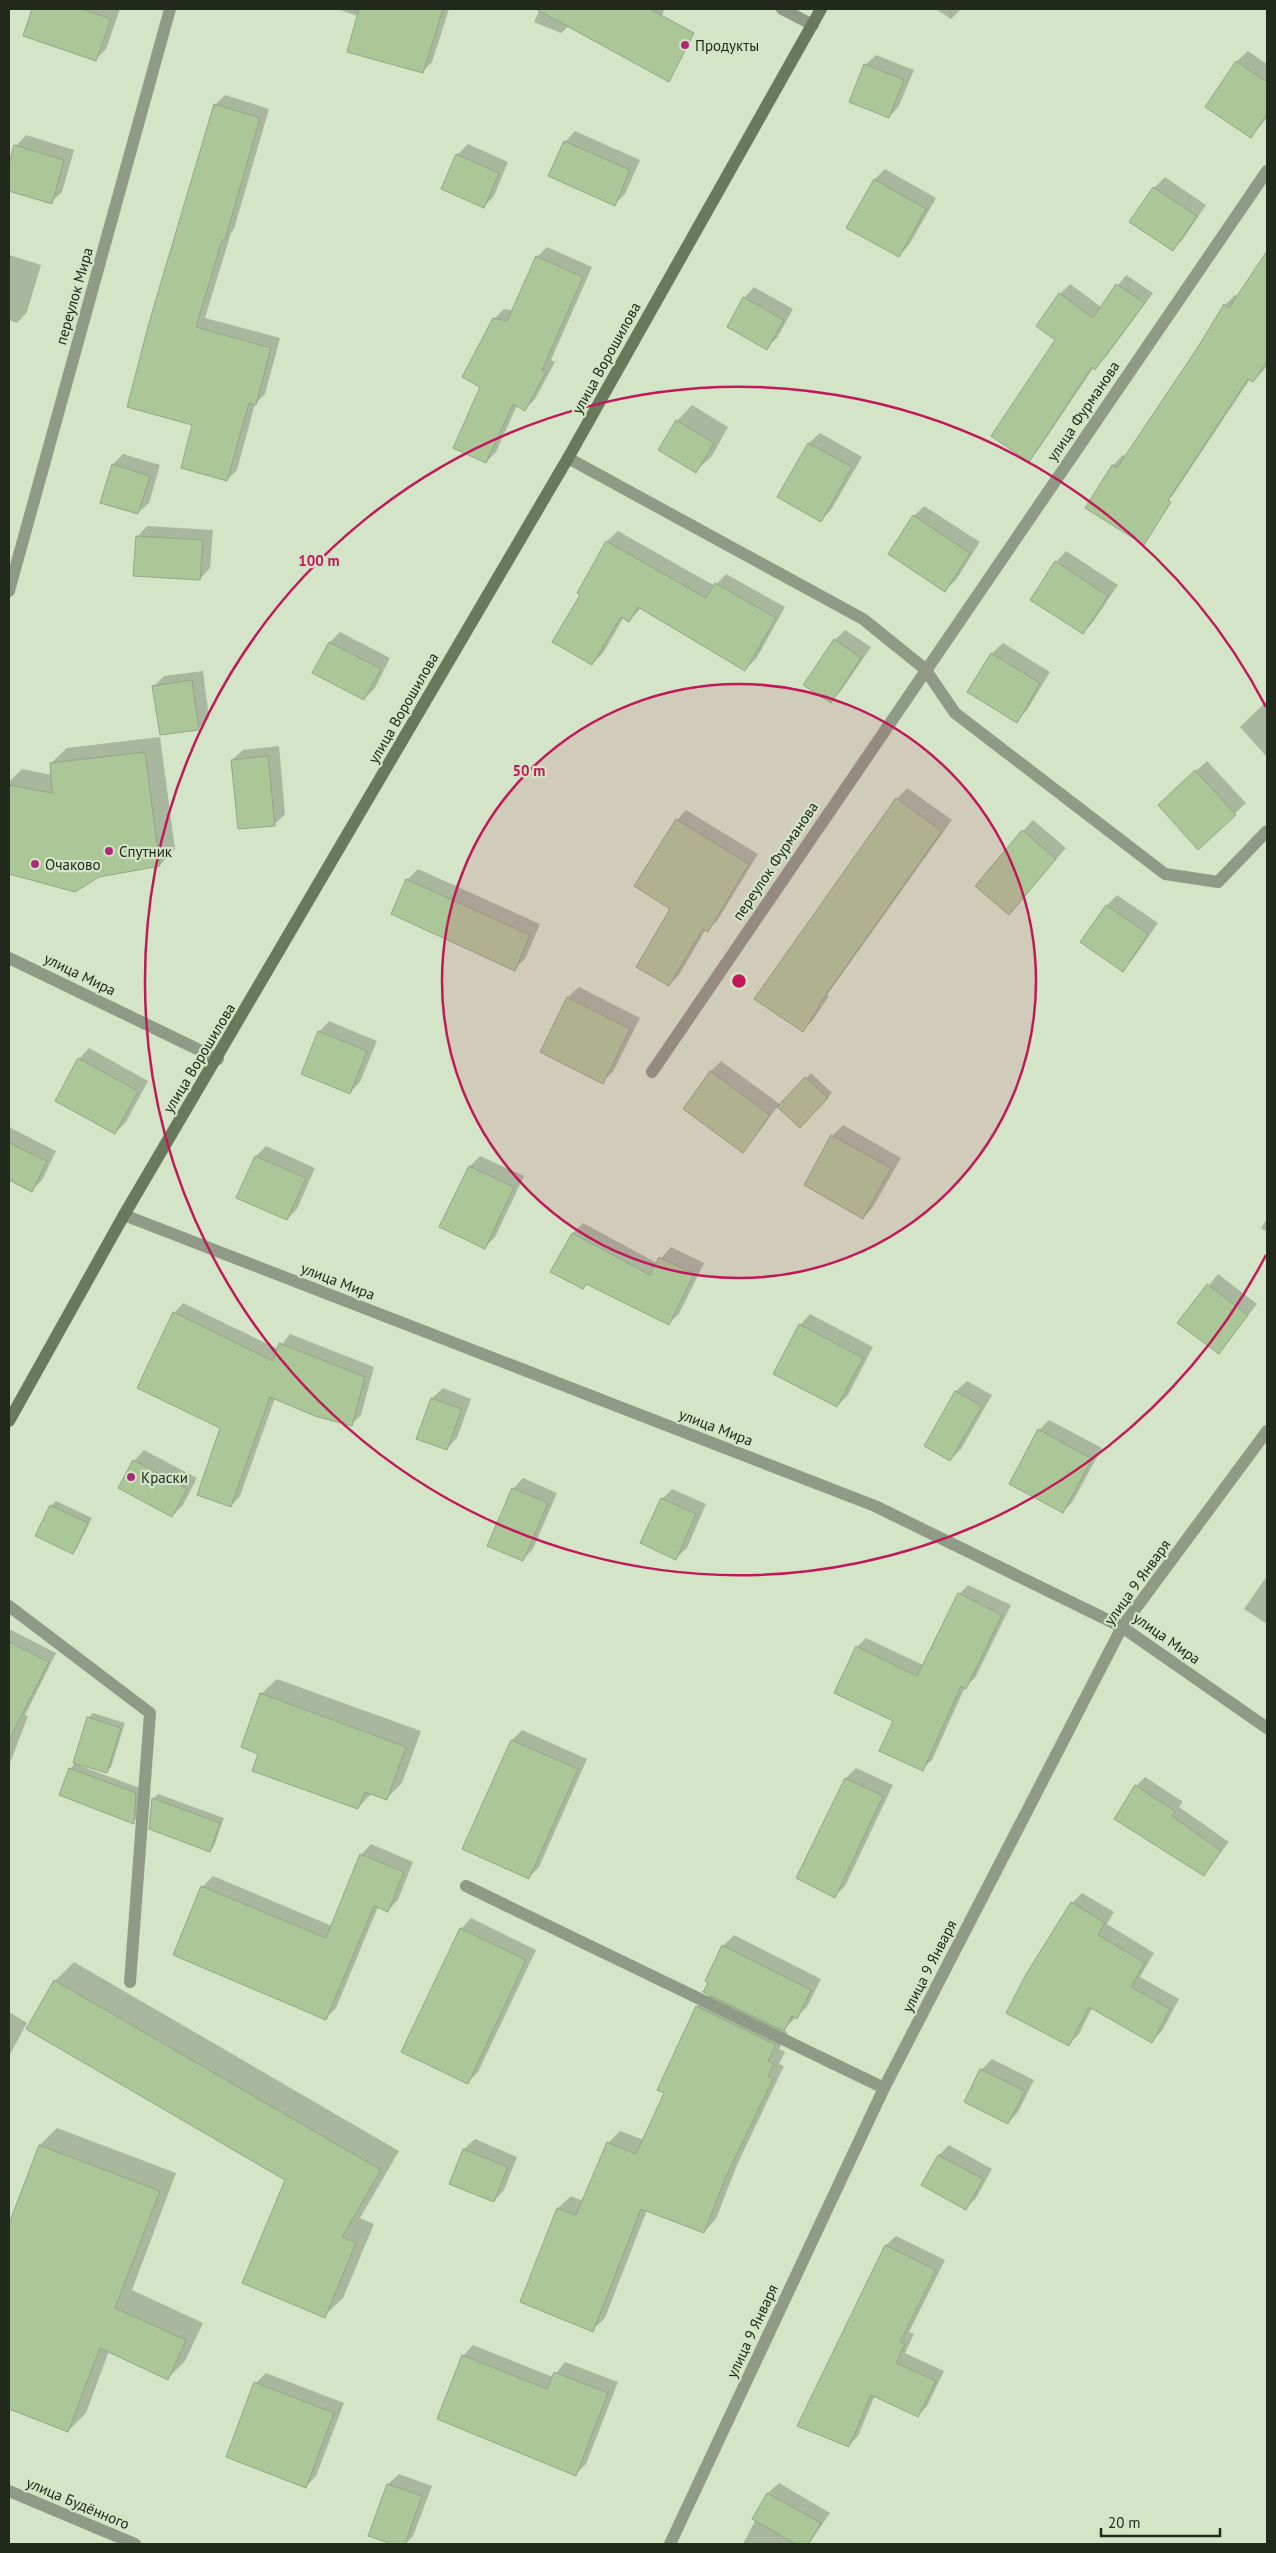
<svg xmlns="http://www.w3.org/2000/svg" width="1276" height="2553" font-family="'PT Sans',sans-serif">
	<rect width="100%" height="100%" fill="#d3e5c6"/>
	<!-- shadow -->
	<path fill="#0003" d="M 33,9 L 120,9 L 106,49 L 96,59 L 25,35 Z
		M 337,9 L 449,9 L 432,62 L 422,72 L 358,16 Z
		M 540,9 L 664,9 L 651,57 L 569,26 L 561,33 L 534,22 Z
		M 936,9 L 961,9 L 951,19 Z
		M 1248,51 L 1267,64 L 1267,118 L 1251,137 L 1207,107 L 1237,61 Z
		M 876,55 L 914,70 L 899,106 L 889,117 L 865,65 Z
		M 225,95 L 269,109 L 234,229 L 231,233 L 205,318 L 280,338 L 265,394 L 255,404 L 237,470 L 227,480 L 194,424 L 129,406 L 215,105 Z
		M 575,131 L 640,160 L 625,194 L 615,204 L 565,142 Z
		M 26,135 L 74,150 L 62,192 L 51,202 L 9,190 L 9,169 L 16,146 Z
		M 468,144 L 508,162 L 494,196 L 484,206 L 457,155 Z
		M 885,169 L 936,198 L 909,245 L 899,256 L 848,227 L 875,179 Z
		M 1165,177 L 1206,205 L 1183,239 L 1172,250 L 1154,188 Z
		M 547,247 L 592,267 L 551,360 L 555,362 L 535,399 L 525,409 L 517,405 L 496,452 L 486,462 L 482,386 L 494,319 L 504,309 L 513,311 L 537,257 Z
		M 1267,253 L 1267,365 L 1264,370 L 1253,381 L 1250,379 L 1173,495 L 1163,505 L 1086,508 L 1113,465 L 1123,455 L 1126,457 L 1199,348 L 1225,305 L 1235,295 L 1239,296 Z
		M 9,255 L 41,265 L 27,312 L 17,323 L 9,320 Z
		M 1126,275 L 1153,293 L 1105,358 L 1094,367 L 1038,450 L 1029,460 L 1057,339 L 1060,294 L 1070,284 L 1101,307 Z
		M 754,287 L 793,309 L 777,338 L 766,348 L 728,326 L 744,298 Z
		M 692,405 L 728,427 L 712,456 L 696,471 L 677,421 Z
		M 820,433 L 862,457 L 831,510 L 820,521 L 779,497 L 809,443 Z
		M 123,454 L 160,465 L 149,503 L 138,513 L 113,464 Z
		M 924,506 L 980,542 L 956,580 L 945,590 L 914,516 Z
		M 147,526 L 213,530 L 210,568 L 200,579 L 137,537 Z
		M 618,531 L 715,586 L 726,574 L 785,607 L 756,659 L 745,669 L 641,608 L 629,621 L 624,617 L 603,653 L 592,664 L 582,594 L 578,592 L 607,541 Z
		M 1066,551 L 1118,585 L 1093,622 L 1083,633 L 1056,562 Z
		M 845,630 L 871,647 L 841,691 L 831,701 L 835,640 Z
		M 340,632 L 390,658 L 375,688 L 364,699 L 330,642 Z
		M 1003,643 L 1050,672 L 1027,710 L 1017,721 L 969,692 L 992,653 Z
		M 203,671 L 209,718 L 198,729 L 154,686 L 164,676 Z
		M 1267,701 L 1267,757 L 1240,727 Z
		M 160,737 L 175,849 L 160,865 L 98,876 L 75,891 L 9,873 L 9,782 L 22,769 L 52,775 L 51,763 L 67,748 Z
		M 279,746 L 285,814 L 275,824 L 232,760 L 243,750 Z
		M 1207,761 L 1246,803 L 1198,848 L 1170,795 Z
		M 907,788 L 952,820 L 827,995 L 829,996 L 813,1020 L 803,1030 L 897,799 Z
		M 686,810 L 758,854 L 717,921 L 707,930 L 706,929 L 679,975 L 669,985 L 677,820 Z
		M 1033,820 L 1066,848 L 1009,913 L 1023,831 Z
		M 418,869 L 540,924 L 525,959 L 514,969 L 392,914 L 408,879 Z
		M 1117,895 L 1158,923 L 1133,959 L 1122,970 L 1082,942 L 1107,905 Z
		M 579,987 L 640,1018 L 613,1072 L 602,1082 L 542,1052 L 568,997 Z
		M 329,1021 L 377,1041 L 360,1082 L 350,1092 L 319,1032 Z
		M 89,1048 L 148,1081 L 126,1122 L 115,1133 L 79,1059 Z
		M 721,1061 L 781,1105 L 811,1073 L 832,1093 L 800,1126 L 778,1106 L 753,1140 L 743,1151 L 710,1072 Z
		M 843,1125 L 901,1158 L 873,1207 L 863,1218 L 805,1185 L 832,1136 Z
		M 9,1127 L 56,1151 L 42,1180 L 32,1190 L 9,1179 Z
		M 266,1146 L 315,1168 L 297,1209 L 287,1219 L 238,1197 L 256,1156 Z
		M 480,1156 L 524,1176 L 495,1237 L 484,1248 L 441,1227 L 470,1166 Z
		M 1267,1219 L 1267,1232 L 1261,1228 Z
		M 583,1223 L 657,1263 L 671,1247 L 704,1263 L 679,1314 L 668,1324 L 587,1283 L 583,1288 L 573,1233 Z
		M 1218,1274 L 1257,1304 L 1218,1353 L 1179,1323 Z
		M 183,1303 L 278,1349 L 290,1334 L 374,1367 L 361,1415 L 352,1424 L 275,1398 L 240,1496 L 231,1506 L 222,1428 L 174,1313 Z
		M 810,1314 L 873,1347 L 848,1395 L 837,1406 L 800,1325 Z
		M 967,1381 L 992,1395 L 961,1449 L 950,1460 L 925,1445 L 956,1391 Z
		M 443,1388 L 471,1399 L 457,1438 L 446,1449 L 418,1438 L 432,1398 Z
		M 1049,1420 L 1102,1448 L 1073,1501 L 1063,1512 L 1039,1430 Z
		M 144,1450 L 197,1478 L 183,1505 L 172,1516 L 134,1461 Z
		M 523,1478 L 557,1493 L 533,1549 L 523,1559 L 513,1489 Z
		M 672,1489 L 706,1504 L 687,1548 L 676,1558 L 662,1499 Z
		M 56,1501 L 92,1518 L 77,1548 L 72,1553 L 51,1506 Z
		M 1267,1576 L 1267,1624 L 1244,1609 Z
		M 968,1585 L 1011,1605 L 975,1678 L 965,1687 L 932,1760 L 922,1769 L 857,1647 L 866,1638 L 923,1665 L 959,1594 Z
		M 9,1629 L 56,1653 L 25,1715 L 28,1716 L 9,1766 Z
		M 277,1679 L 421,1731 L 402,1783 L 387,1798 L 372,1793 L 358,1808 L 260,1753 L 261,1694 Z
		M 93,1713 L 125,1723 L 111,1767 L 106,1772 L 79,1763 L 78,1765 L 140,1788 L 138,1817 L 133,1822 L 70,1769 L 76,1762 L 88,1718 Z
		M 522,1730 L 587,1759 L 539,1867 L 529,1877 L 512,1740 Z
		M 856,1768 L 893,1785 L 845,1886 L 835,1896 L 846,1778 Z
		M 1145,1777 L 1183,1802 L 1179,1807 L 1229,1842 L 1204,1874 L 1136,1786 Z
		M 158,1794 L 224,1818 L 214,1846 L 209,1851 L 153,1799 Z
		M 371,1844 L 413,1862 L 398,1900 L 388,1910 L 378,1907 L 336,2008 L 326,2018 L 202,1887 L 213,1876 L 332,1926 L 361,1855 Z
		M 1082,1893 L 1114,1912 L 1107,1924 L 1154,1953 L 1140,1977 L 1179,1999 L 1162,2031 L 1152,2041 L 1092,2008 L 1079,2034 L 1069,2044 L 1072,1903 Z
		M 471,1918 L 536,1950 L 478,2072 L 468,2082 L 461,1929 Z
		M 734,1935 L 821,1979 L 807,2007 L 783,2030 L 788,2032 L 779,2049 L 785,2052 L 779,2064 L 784,2066 L 737,2165 L 716,2219 L 704,2232 L 647,2210 L 605,2318 L 592,2330 L 521,2302 L 558,2208 L 571,2196 L 583,2201 L 608,2143 L 620,2131 L 644,2140 L 666,2092 L 697,2007 L 711,1994 L 709,1982 L 706,1981 L 723,1946 Z
		M 74,1962 L 399,2151 L 360,2218 L 374,2224 L 343,2298 L 324,2316 L 287,2179 L 55,1981 Z
		M 9,2012 L 27,2023 L 9,2056 Z
		M 992,2059 L 1034,2080 L 1018,2112 L 1008,2123 L 966,2101 L 981,2070 Z
		M 57,2128 L 176,2173 L 132,2290 L 203,2323 L 185,2361 L 168,2378 L 109,2351 L 86,2413 L 68,2431 L 9,2408 L 9,2228 L 40,2145 Z
		M 475,2139 L 517,2157 L 504,2190 L 494,2201 L 450,2183 L 464,2149 Z
		M 949,2145 L 992,2169 L 976,2198 L 966,2208 L 939,2155 Z
		M 896,2236 L 945,2260 L 909,2332 L 914,2334 L 905,2353 L 944,2371 L 927,2406 L 918,2416 L 875,2395 L 858,2436 L 848,2446 L 799,2425 L 886,2245 Z
		M 473,2345 L 553,2377 L 565,2362 L 618,2382 L 586,2464 L 576,2474 L 463,2356 Z
		M 266,2373 L 344,2403 L 316,2476 L 306,2486 L 256,2383 Z
		M 399,2474 L 432,2486 L 413,2536 L 405,2544 L 396,2544 L 370,2535 L 388,2484 Z
		M 779,2483 L 830,2513 L 809,2544 L 743,2544 L 756,2519 L 754,2518 L 768,2493 Z"/>
	<!-- building -->
	<path fill="#acc797" stroke="#94a588" d="M 32,9 L 82,9 L 111,19 L 96,61 L 23,36 Z
		M 359,9 L 443,9 L 423,73 L 347,52 Z
		M 536,9 L 650,9 L 694,33 L 669,82 Z
		M 1236,61 L 1267,82 L 1267,114 L 1251,138 L 1205,107 Z
		M 864,64 L 904,80 L 889,118 L 849,102 Z
		M 214,104 L 260,118 L 225,240 L 222,240 L 196,327 L 271,348 L 256,405 L 249,403 L 227,481 L 181,468 L 192,425 L 127,407 L 149,323 Z
		M 564,141 L 630,170 L 615,206 L 548,176 Z
		M 14,145 L 64,160 L 52,204 L 9,191 L 9,164 Z
		M 456,154 L 499,173 L 484,208 L 441,189 Z
		M 874,179 L 926,209 L 899,257 L 846,228 Z
		M 1153,187 L 1197,216 L 1173,251 L 1129,222 Z
		M 1267,251 L 1267,361 L 1253,382 L 1248,379 L 1168,500 L 1171,502 L 1144,545 L 1085,508 L 1112,465 L 1117,468 L 1198,347 L 1224,304 L 1229,308 Z
		M 536,256 L 583,277 L 542,370 L 546,372 L 525,411 L 513,404 L 486,463 L 453,448 L 480,387 L 462,377 L 493,318 L 507,321 Z
		M 1116,284 L 1145,303 L 1095,370 L 1092,367 L 1029,462 L 991,436 L 1055,340 L 1036,326 L 1059,293 L 1093,318 Z
		M 743,297 L 784,320 L 767,350 L 727,327 Z
		M 676,420 L 714,443 L 696,473 L 658,450 Z
		M 808,443 L 852,467 L 821,522 L 777,497 Z
		M 112,464 L 150,476 L 138,514 L 100,503 Z
		M 913,515 L 970,553 L 945,592 L 888,554 Z
		M 136,536 L 203,540 L 200,580 L 133,576 Z
		M 606,541 L 706,598 L 715,583 L 776,618 L 745,671 L 638,607 L 629,622 L 621,617 L 592,665 L 552,642 L 580,595 L 577,593 Z
		M 1055,561 L 1108,596 L 1083,634 L 1030,600 Z
		M 834,639 L 861,658 L 831,703 L 803,685 Z
		M 329,642 L 381,669 L 364,700 L 312,673 Z
		M 991,653 L 1040,683 L 1017,723 L 967,692 Z
		M 192,680 L 199,730 L 160,735 L 152,686 Z
		M 145,752 L 160,866 L 99,877 L 75,892 L 9,874 L 9,785 L 52,793 L 50,763 Z
		M 268,756 L 275,826 L 238,829 L 231,760 Z
		M 1195,770 L 1236,815 L 1198,850 L 1158,805 Z
		M 896,798 L 942,831 L 818,1006 L 819,1007 L 803,1032 L 754,999 Z
		M 676,819 L 749,864 L 708,932 L 703,929 L 669,986 L 636,967 L 670,909 L 634,886 Z
		M 1022,830 L 1056,859 L 1009,915 L 975,886 Z
		M 406,879 L 530,935 L 515,971 L 391,914 Z
		M 1106,905 L 1148,934 L 1123,972 L 1080,942 Z
		M 567,997 L 630,1029 L 603,1084 L 540,1052 Z
		M 318,1031 L 367,1051 L 350,1094 L 301,1074 Z
		M 78,1058 L 138,1091 L 115,1134 L 55,1101 Z
		M 710,1071 L 770,1115 L 743,1153 L 683,1109 Z
		M 805,1077 L 828,1098 L 800,1128 L 777,1107 Z
		M 831,1135 L 891,1168 L 863,1219 L 804,1185 Z
		M 9,1143 L 47,1161 L 32,1192 L 9,1180 Z
		M 255,1156 L 306,1178 L 287,1220 L 236,1198 Z
		M 469,1166 L 514,1187 L 485,1249 L 439,1227 Z
		M 572,1233 L 650,1275 L 659,1257 L 694,1274 L 669,1325 L 586,1284 L 583,1289 L 550,1272 Z
		M 1207,1284 L 1248,1315 L 1219,1354 L 1177,1323 Z
		M 173,1312 L 273,1361 L 279,1343 L 365,1377 L 352,1426 L 315,1416 L 270,1397 L 231,1507 L 197,1495 L 220,1428 L 137,1388 Z
		M 799,1324 L 863,1358 L 837,1407 L 773,1374 Z
		M 955,1391 L 982,1406 L 950,1461 L 924,1446 Z
		M 431,1398 L 462,1409 L 447,1450 L 416,1439 Z
		M 1038,1429 L 1092,1459 L 1063,1513 L 1009,1484 Z
		M 133,1460 L 187,1489 L 172,1517 L 118,1488 Z
		M 512,1488 L 548,1503 L 523,1561 L 487,1546 Z
		M 661,1498 L 696,1514 L 676,1560 L 640,1543 Z
		M 50,1505 L 88,1523 L 73,1554 L 35,1536 Z
		M 958,1593 L 1002,1615 L 966,1689 L 961,1686 L 923,1771 L 879,1751 L 893,1721 L 834,1693 L 856,1646 L 917,1676 Z
		M 9,1642 L 49,1662 L 9,1740 Z
		M 260,1693 L 406,1747 L 387,1800 L 365,1792 L 358,1809 L 252,1771 L 258,1754 L 241,1747 Z
		M 87,1717 L 121,1728 L 107,1773 L 73,1763 Z
		M 511,1740 L 578,1769 L 529,1879 L 462,1849 Z
		M 69,1768 L 136,1793 L 134,1824 L 59,1795 Z
		M 845,1778 L 883,1796 L 835,1898 L 796,1878 Z
		M 1135,1785 L 1175,1811 L 1172,1816 L 1221,1851 L 1204,1876 L 1114,1819 Z
		M 152,1798 L 220,1823 L 210,1852 L 149,1829 Z
		M 360,1854 L 404,1872 L 388,1912 L 374,1906 L 326,2020 L 173,1955 L 201,1886 L 326,1938 Z
		M 1071,1902 L 1105,1923 L 1098,1935 L 1145,1963 L 1131,1987 L 1170,2009 L 1152,2043 L 1089,2007 L 1069,2046 L 1006,2013 L 1025,1976 Z
		M 460,1928 L 526,1960 L 468,2084 L 401,2052 Z
		M 722,1945 L 811,1990 L 797,2019 L 792,2016 L 784,2031 L 703,1992 L 708,1983 L 705,1981 Z
		M 54,1980 L 381,2170 L 342,2237 L 356,2243 L 325,2318 L 242,2283 L 285,2180 L 26,2029 Z
		M 696,2006 L 776,2045 L 768,2061 L 774,2064 L 768,2076 L 773,2079 L 725,2179 L 704,2233 L 641,2209 L 593,2332 L 520,2302 L 557,2208 L 576,2215 L 607,2142 L 636,2154 L 664,2093 L 657,2090 Z
		M 980,2069 L 1025,2091 L 1008,2124 L 964,2102 Z
		M 39,2145 L 160,2191 L 115,2308 L 186,2340 L 168,2380 L 100,2348 L 68,2432 L 9,2409 L 9,2224 Z
		M 463,2149 L 508,2167 L 494,2202 L 449,2184 Z
		M 938,2155 L 983,2179 L 966,2210 L 921,2185 Z
		M 885,2245 L 936,2270 L 900,2342 L 905,2344 L 896,2363 L 936,2381 L 918,2417 L 871,2395 L 849,2447 L 797,2426 Z
		M 462,2355 L 547,2389 L 554,2372 L 608,2393 L 576,2476 L 437,2419 Z
		M 254,2382 L 334,2413 L 306,2488 L 226,2457 Z
		M 387,2484 L 422,2496 L 405,2544 L 392,2544 L 368,2536 Z
		M 767,2493 L 821,2523 L 808,2544 L 796,2544 L 752,2519 Z"/>
	<g fill="none" stroke-linecap="round" stroke-linejoin="round">
		<!-- service -->
		<path stroke="#8f9b86" stroke-width="12" d="M 9,1606 L 150,1713 L 130,1982
			M 466,1886 L 884,2088"/>
		<!-- minor -->
		<path stroke="#8f9b86" stroke-width="12" d="M 782,9 L 813,25
			M 568,458 L 863,619 L 925,669 L 955,713 L 1165,874 L 1218,882 L 1267,831
			M 9,591 L 170,9
			M 9,958 L 218,1059
			M 652,1072 L 1267,171
			M 124,1215 L 875,1506 L 1122,1627 L 1267,1728
			M 9,2491 L 135,2544
			M 670,2544 L 884,2088 L 1122,1627 L 1267,1431"/>
		<!-- secondary -->
		<path stroke="#697a5c" stroke-width="12" d="M 9,1421 L 124,1215 L 568,458 L 821,9"/>
	</g>
	<!-- distance rings -->
	<circle cx="739" cy="981" r="297" fill="#c2185b" fill-opacity=".12"/>
	<g fill="none" stroke="#c2185b" stroke-width="2.5">
		<circle cx="739" cy="981" r="297"/>
		<path d="M1266 1255A594 594 0 1 1 1266 707"/>
	</g>
	<!-- markers -->
	<g fill="#ac2b79" stroke="#d3e5c6" stroke-width="2">
		<circle cx="685" cy="45" r="5"/>
		<circle cx="109" cy="851" r="5"/>
		<circle cx="35" cy="864" r="5"/>
		<circle cx="131" cy="1477" r="5"/>
	</g>
	<g text-anchor="middle" dominant-baseline="central" stroke-width="4.5" stroke-linejoin="round" paint-order="stroke">
		<!-- poi labels -->
		<g font-size="15" fill="#21281c" stroke="#d3e5c6" text-anchor="start">
			<text x="695" y="45">Продукты</text>
			<text x="119" y="851">Спутник</text>
			<text x="45" y="864">Очаково</text>
			<text x="141" y="1477">Краски</text>
		</g>
		<!-- street labels -->
		<g font-size="15" fill="#21281c" stroke="#d3e5c6">
			<text transform="translate(74 296) rotate(-74)">переулок Мира</text>
			<text transform="translate(606 358) rotate(-61)">улица Ворошилова</text>
			<text transform="translate(1083 411) rotate(-56)">улица Фурманова</text>
			<text transform="translate(403 708) rotate(-60)">улица Ворошилова</text>
			<text transform="translate(775 861) rotate(-56)">переулок Фурманова</text>
			<text transform="translate(80 974) rotate(26)">улица Мира</text>
			<text transform="translate(199 1058) rotate(-59)">улица Ворошилова</text>
			<text transform="translate(338 1281) rotate(21)">улица Мира</text>
			<text transform="translate(716 1427) rotate(21)">улица Мира</text>
			<text transform="translate(1137 1582) rotate(-54)">улица 9 Января</text>
			<text transform="translate(1167 1638) rotate(35)">улица Мира</text>
			<text transform="translate(929 1966) rotate(-63)">улица 9 Января</text>
			<text transform="translate(752 2331) rotate(-65)">улица 9 Января</text>
			<text transform="translate(78 2503) rotate(23)">улица Будённого</text>
		</g>
	</g>
	<circle cx="739" cy="981" r="8" fill="#c2185b" stroke="#d3e5c6" stroke-width="2.5"/>
	<g font-size="15" text-anchor="middle" font-weight="bold" fill="#c2185b" stroke="#d3e5c6" stroke-width="4.5" stroke-linejoin="round" paint-order="stroke">
		<text x="319" y="566">100 m</text>
		<text x="529" y="776">50 m</text>
	</g>
	<!-- border -->
	<rect width="1276" height="2553" fill="none" stroke="#21281c" stroke-width="20"/>
	<!-- scale -->
	<path d="M1101 2528v8h119v-8" fill="none" stroke="#21281c" stroke-width="2.5"/>
	<text x="1108" y="2528" font-size="15" fill="#21281c" stroke="#d3e5c6" stroke-width="4" paint-order="stroke">20 m</text>
</svg>
